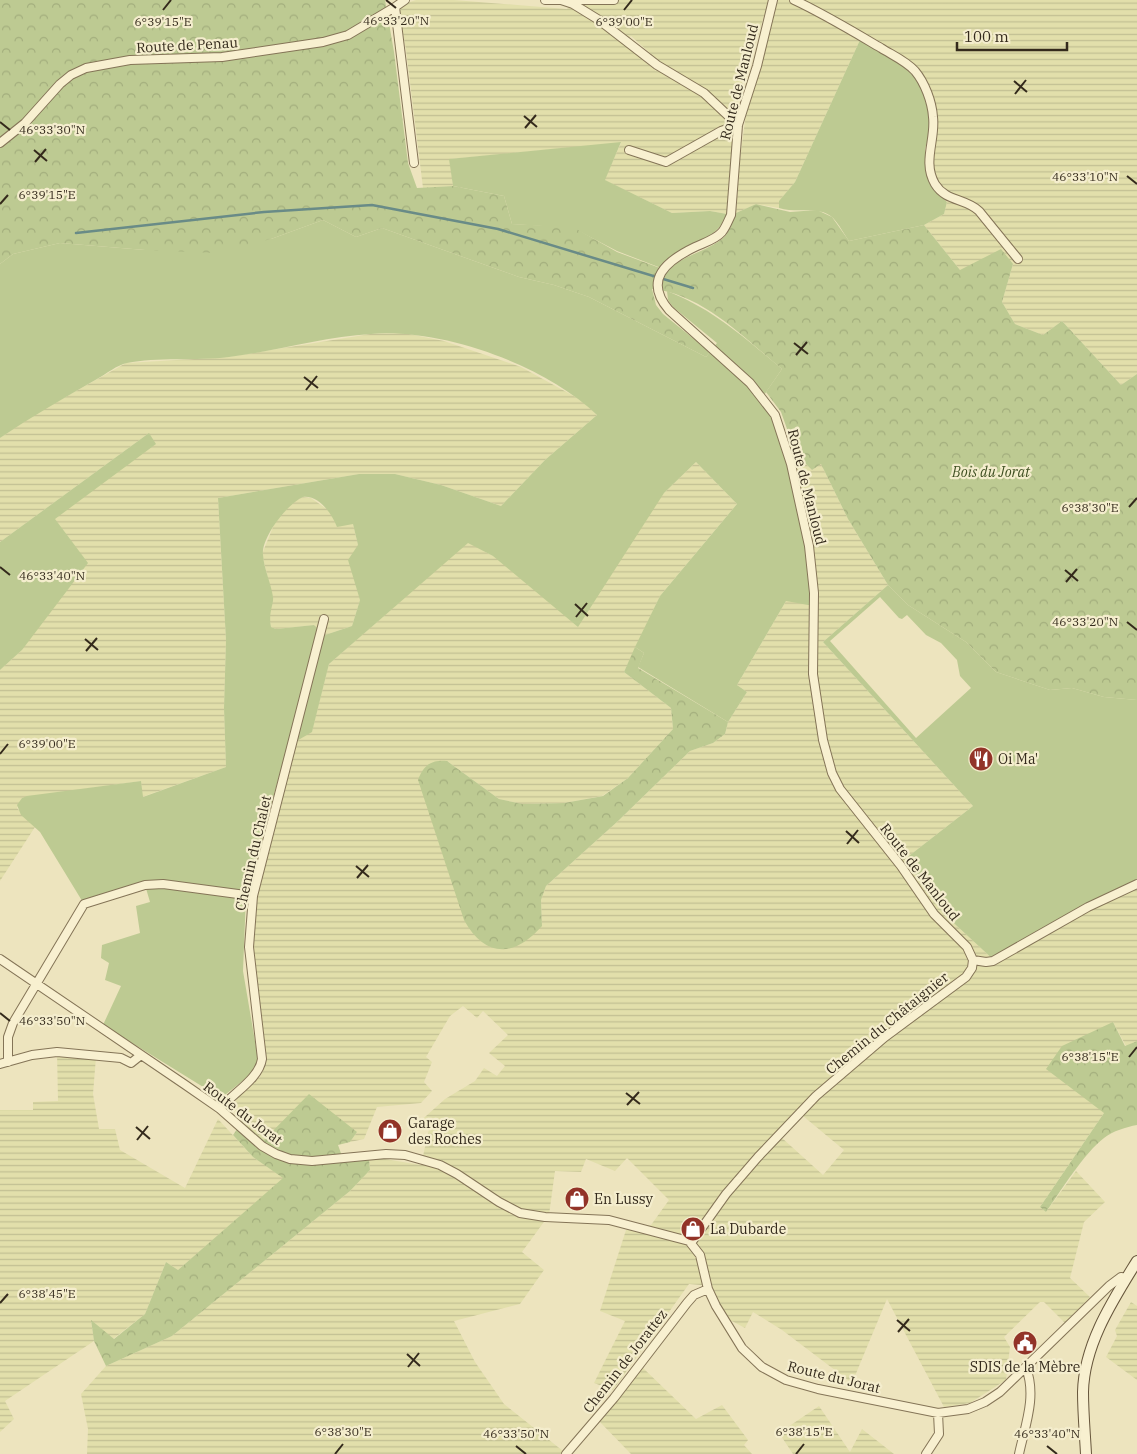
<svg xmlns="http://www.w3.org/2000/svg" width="1137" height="1454" font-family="'IBM Plex Serif',serif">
	<defs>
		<pattern id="farmland-rules" width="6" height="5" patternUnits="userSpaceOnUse" patternTransform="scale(1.25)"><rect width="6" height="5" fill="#e2dfab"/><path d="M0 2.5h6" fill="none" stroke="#c2c093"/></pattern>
		<pattern id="forest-crowns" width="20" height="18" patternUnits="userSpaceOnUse" patternTransform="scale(1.25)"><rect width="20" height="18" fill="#bdca92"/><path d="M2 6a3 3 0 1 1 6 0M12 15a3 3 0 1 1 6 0" fill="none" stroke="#a3ae7d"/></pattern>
	</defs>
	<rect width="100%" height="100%" fill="#ede4be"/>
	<!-- farmland -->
	<path fill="url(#farmland-rules)" fill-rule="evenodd" d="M 416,0 L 454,0 L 567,9 L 571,4 L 570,0 L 769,0 L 739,96 L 731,158 L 727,214 L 710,211 L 672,213 L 604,180 L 621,143 L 450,159 L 453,186 L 423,188 L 406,50 L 398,6 ZM 631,36 L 660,62 L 656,71 L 622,42 Z
		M 778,0 L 1137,0 L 1137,374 L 1121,385 L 1062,321 L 1043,335 L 1015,324 L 1002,302 L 1013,264 L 960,270 L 924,225 L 944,214 L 949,195 L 940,186 L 933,171 L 931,150 L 937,127 L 936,114 L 924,78 L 905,59 L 860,40 L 795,182 L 779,201 L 779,208 L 756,204 L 736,213 L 740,159 L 748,98 Z
		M 404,333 L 444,341 L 521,367 L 581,400 L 597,415 L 545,460 L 501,506 L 441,485 L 395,474 L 359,474 L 218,498 L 226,640 L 224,708 L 226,767 L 142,797 L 141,781 L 22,798 L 17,808 L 35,827 L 0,881 L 0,670 L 22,650 L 54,519 L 149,433 L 0,542 L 0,438 L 37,413 L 126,363 L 228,357 L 370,334 Z
		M 786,444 L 812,470 L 821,464 L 848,519 L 888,585 L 823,642 L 973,806 L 905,859 L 944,914 L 996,962 L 1109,900 L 1137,887 L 1137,1041 L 1126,1046 L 1113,1022 L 1104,1113 L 1040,1207 L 1046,1212 L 1076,1171 L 1105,1202 L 1084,1222 L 1070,1278 L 1090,1297 L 1065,1323 L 1044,1302 L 1040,1302 L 1004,1337 L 1010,1347 L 1006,1380 L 970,1403 L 944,1407 L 887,1299 L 852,1383 L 782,1330 L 753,1312 L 745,1328 L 726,1318 L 712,1286 L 689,1284 L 613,1390 L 594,1383 L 625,1321 L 600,1311 L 626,1230 L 651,1225 L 669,1200 L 627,1158 L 615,1171 L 586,1159 L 581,1172 L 555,1171 L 549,1215 L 522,1252 L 544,1270 L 520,1304 L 454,1321 L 475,1362 L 504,1404 L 563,1451 L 561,1454 L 87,1454 L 88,1429 L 81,1394 L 106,1366 L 172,1336 L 350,1191 L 370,1170 L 369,1159 L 385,1159 L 421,1165 L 429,1129 L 416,1125 L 445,1099 L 475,1081 L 484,1068 L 497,1076 L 505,1066 L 489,1053 L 508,1035 L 483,1011 L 477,1018 L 463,1006 L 450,1016 L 426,1057 L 432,1062 L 424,1082 L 432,1091 L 421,1103 L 377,1107 L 364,1139 L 350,1142 L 357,1132 L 264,1140 L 242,1122 L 231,1107 L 246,1087 L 260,1077 L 264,1068 L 266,1059 L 252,971 L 251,946 L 254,901 L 295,742 L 312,731 L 329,664 L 468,542 L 493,556 L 664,493 L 696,462 L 737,504 L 660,596 L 624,672 L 671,708 L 673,729 L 628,778 L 602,796 L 564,803 L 523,804 L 499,799 L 447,761 L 542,926 L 541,900 L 546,886 L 617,822 L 690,751 L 713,743 L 725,734 L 728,722 L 747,692 L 737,685 L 786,601 ZM 803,1116 L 844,1150 L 823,1175 L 782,1138 Z
		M 303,497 L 311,498 L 331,512 L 353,524 L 358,545 L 360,600 L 352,626 L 325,635 L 314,625 L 276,629 L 271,627 L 269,616 L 273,599 L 262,554 L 275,522 L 295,500 Z
		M 57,1052 L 96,1057 L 93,1094 L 99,1129 L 115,1129 L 120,1150 L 185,1188 L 218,1119 L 253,1157 L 284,1178 L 178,1270 L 166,1262 L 145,1314 L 113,1339 L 91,1321 L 94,1341 L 5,1401 L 14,1419 L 0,1432 L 0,1110 L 33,1110 L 33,1102 L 58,1101 Z
		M 1131,1302 L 1137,1306 L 1137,1380 L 1106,1357 L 1117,1336 L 1115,1330 Z
		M 643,1368 L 696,1419 L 722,1405 L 748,1440 L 744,1445 L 752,1454 L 631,1454 L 598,1420 Z
		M 819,1406 L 850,1452 L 862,1429 L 894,1454 L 793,1454 L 779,1433 Z"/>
	<!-- grass -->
	<path fill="#bdca92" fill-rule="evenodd" d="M 860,40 L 901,64 L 919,81 L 930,116 L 931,127 L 925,149 L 927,173 L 935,190 L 947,202 L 944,214 L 924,225 L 849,241 C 844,234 839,224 833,218 C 819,205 797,214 779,208 L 779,201 L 795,182 Z
		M 621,142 L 605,180 L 672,213 L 710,211 L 727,214 C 714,248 677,240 661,268 L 617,251 L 573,228 L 512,224 L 504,196 L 453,186 L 449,159 Z
		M 323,220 L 356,237 L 382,228 L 519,277 L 554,285 L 589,297 L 706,357 L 717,343 L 673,307 L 668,300 L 667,291 C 713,309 745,338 782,369 L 762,398 L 775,415 L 801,507 L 814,606 L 786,601 L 737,685 L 747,692 L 728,722 L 638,667 L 644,653 L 635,647 L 660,596 L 737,504 L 696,462 L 664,493 L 578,627 L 493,556 L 468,543 L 329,664 L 312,732 L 295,742 L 288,744 L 246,895 L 243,971 L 258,1059 L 254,1072 L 221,1098 L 103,1025 L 121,986 L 105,980 L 109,963 L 101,958 L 102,945 L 140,933 L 136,906 L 150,902 L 145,885 L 84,904 L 40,832 L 21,815 L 17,805 L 22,798 L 27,796 L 141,781 L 143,797 L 226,767 L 224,708 L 226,640 L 218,498 L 359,474 L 395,474 L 441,485 L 501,506 L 545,460 L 597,415 C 545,365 442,328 371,334 C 323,337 276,351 229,357 C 197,361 156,357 127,363 C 117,365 106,374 97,379 C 64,398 31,417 0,438 L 0,264 L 13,254 L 60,243 L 145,250 L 271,239 ZM 303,497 C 319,495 332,514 337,527 L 353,524 L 358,545 L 348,560 L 360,600 L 352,626 L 325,635 L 314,625 L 276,629 L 271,627 C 268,612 274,605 273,597 C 271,583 264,569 263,555 C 261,538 287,504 303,497 Z
		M 149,433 L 156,444 L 55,519 L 88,563 L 22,650 L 0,670 L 0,542 Z
		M 888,585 L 908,605 L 966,642 L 996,672 L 1050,690 L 1072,688 L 1104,697 L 1137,700 L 1137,887 L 1109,900 L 996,962 L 944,914 L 905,859 L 973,806 L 823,642 ZM 880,597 L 899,618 L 902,619 L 907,615 L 926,635 L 941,643 L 957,660 L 960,676 L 971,688 L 916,738 L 830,641 Z"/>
	<!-- forest -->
	<path fill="url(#forest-crowns)" d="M 0,0 L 385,0 L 394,52 L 408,163 L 417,188 L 453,186 L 504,196 L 512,224 L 573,227 L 617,252 L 668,271 C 684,253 712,251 726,235 C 731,228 733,220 736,213 L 756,204 L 790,212 L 817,210 L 832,217 L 849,241 L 924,225 L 960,270 L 1001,249 L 1013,264 L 1002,302 L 1015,324 L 1043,335 L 1062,321 L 1121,385 L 1137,374 L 1137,700 L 1104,697 L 1072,688 L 1050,690 L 996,672 L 966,642 L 908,605 L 888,585 L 848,519 L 821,464 L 812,470 L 796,454 L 781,412 L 766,392 L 782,369 C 744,338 703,294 652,289 L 656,305 L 663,314 L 710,352 L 706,357 L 589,297 L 554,285 L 519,277 L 382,228 L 356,237 L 323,220 L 271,239 L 215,253 L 145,250 L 60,243 L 13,254 L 0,264 Z
		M 635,647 L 644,653 L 638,668 L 728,722 L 725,734 L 713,743 L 690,751 L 617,822 L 546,886 L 541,900 L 542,926 C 514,958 485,958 464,920 L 418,780 C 423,766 431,759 447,761 L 499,799 L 523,804 L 564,803 L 603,796 L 628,778 L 673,729 L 671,708 L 624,672 Z
		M 1113,1022 L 1125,1046 L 1137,1041 L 1137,1125 C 1126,1127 1113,1131 1104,1138 C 1085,1152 1060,1192 1046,1212 L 1040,1207 L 1104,1113 L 1046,1069 L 1062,1046 Z
		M 309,1094 L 357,1132 L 350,1142 L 338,1145 L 343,1159 L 369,1159 L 370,1170 L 350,1191 L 172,1336 L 106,1366 L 94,1341 L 91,1320 L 114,1339 L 145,1314 L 166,1262 L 178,1270 L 283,1178 L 253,1157 L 233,1135 L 242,1122 L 264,1140 Z"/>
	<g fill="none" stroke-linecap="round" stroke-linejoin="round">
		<!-- stream -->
		<path stroke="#698b87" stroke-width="2.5" d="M 76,233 L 264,212 L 372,205 L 498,229 L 693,288"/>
		<defs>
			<path id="street" d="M 405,0 L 395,7 L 414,163
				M 545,0 L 614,0
				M 561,0 L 573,4 L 599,20 L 657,65 L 704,93 L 738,125
				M 794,0 C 824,14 852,31 881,48 C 892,55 906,61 915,71 C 925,83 932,102 933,117 C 936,139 922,162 935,184 C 946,202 966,198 979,211 L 1018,259
				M 0,143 L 25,123 L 60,84 L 71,75 L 86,68 L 130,60 L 222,57 L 323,42 L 348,35 L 395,7
				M 629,150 L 666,162 L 721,131 L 738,125
				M 0,959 L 184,1084 L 220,1109 L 262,1146 L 276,1154 L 290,1159 L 312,1161 L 386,1154 L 405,1155 L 440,1165 L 457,1174 L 499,1202 L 520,1213 L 545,1217 L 609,1220 L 689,1241 L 700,1255 L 708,1289 L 716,1306 L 742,1348 L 762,1367 L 786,1380 L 818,1389 L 938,1413 L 968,1409 L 985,1402 L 1000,1392 L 1109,1286 L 1121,1277 L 1126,1278
				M 973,960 L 986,962 L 993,961 L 1088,907 L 1137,884
				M 8,1062 L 8,1037 L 13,1023 L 84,904 L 145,885 L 163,884 L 253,896
				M 0,1064 L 32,1055 L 57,1052 L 121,1058 L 131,1063 L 141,1055
				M 220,1109 C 233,1093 259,1079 262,1059 L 249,947 L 253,896 L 324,619
				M 691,1243 L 726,1194 L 758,1157 L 816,1096 L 885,1037 L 966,977 L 972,968 L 973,960 L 967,947 L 934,914 L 901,866 L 840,789 L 832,773 L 823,740 L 813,674 L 814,593 L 809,546 L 791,464 L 775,415 L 750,383 L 669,310 C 643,280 666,261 695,247 C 703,243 715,240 722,232 C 726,227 728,221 731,215 L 738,125 L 757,66 L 773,0
				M 566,1454 L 614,1398 L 687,1303 L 694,1295 L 708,1289
				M 926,1454 L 939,1434 L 938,1413
				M 1019,1454 C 1025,1426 1037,1396 1026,1368"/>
			<path id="secondary" d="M 1086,1454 C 1085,1434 1083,1413 1083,1392 C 1084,1344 1113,1300 1137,1261"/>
		</defs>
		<!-- street casing -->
		<use href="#street" stroke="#847457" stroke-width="10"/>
		<!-- secondary casing -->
		<use href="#secondary" stroke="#66553b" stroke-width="12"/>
		<!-- street -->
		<use href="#street" stroke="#f8f0d0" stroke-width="8"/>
		<!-- secondary -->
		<use href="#secondary" stroke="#f8f0d0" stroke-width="10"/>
	</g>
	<!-- ticks -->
	<path fill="none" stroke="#342a1c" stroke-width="2" d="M 386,0 L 396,8M 163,10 L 171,0M 624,10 L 632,0M 1014,81 L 1027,92M 1015,94 L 1026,80M 524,116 L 537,127M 0,122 L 10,130M 525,128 L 536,115M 34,150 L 47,161M 35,162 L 46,149M 1127,176 L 1137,184M 0,204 L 8,195M 794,343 L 808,354M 796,355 L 807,342M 304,377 L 318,388M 306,390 L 317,376M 1129,507 L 1137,498M 0,567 L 10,575M 1065,570 L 1078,581M 1066,582 L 1077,569M 575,604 L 588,616M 576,617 L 587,603M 1127,622 L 1137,630M 85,639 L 98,650M 86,651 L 97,638M 0,754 L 8,744M 846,831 L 859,843M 847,844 L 858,830M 356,866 L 369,877M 357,878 L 368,865M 0,1013 L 10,1021M 1129,1057 L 1137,1047M 626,1093 L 640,1104M 627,1105 L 639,1092M 136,1127 L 150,1139M 137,1140 L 148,1126M 0,1303 L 8,1294M 897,1320 L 910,1331M 898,1332 L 909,1319M 407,1354 L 420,1366M 408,1367 L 419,1353M 516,1446 L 526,1454M 1047,1446 L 1057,1454M 335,1454 L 343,1444M 796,1454 L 804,1444"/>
	<!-- icons -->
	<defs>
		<symbol id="restaurant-disc" viewBox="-11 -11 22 22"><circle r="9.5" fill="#923328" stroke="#f4edcd"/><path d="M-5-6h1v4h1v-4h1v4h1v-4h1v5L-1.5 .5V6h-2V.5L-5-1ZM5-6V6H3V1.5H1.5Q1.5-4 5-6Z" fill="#fff"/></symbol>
		<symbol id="shop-disc" viewBox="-11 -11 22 22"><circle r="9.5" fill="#923328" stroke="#f4edcd"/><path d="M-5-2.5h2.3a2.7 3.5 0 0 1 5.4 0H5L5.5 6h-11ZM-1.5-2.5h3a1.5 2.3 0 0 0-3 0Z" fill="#fff"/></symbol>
		<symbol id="civic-disc" viewBox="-11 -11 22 22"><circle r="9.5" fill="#923328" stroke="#f4edcd"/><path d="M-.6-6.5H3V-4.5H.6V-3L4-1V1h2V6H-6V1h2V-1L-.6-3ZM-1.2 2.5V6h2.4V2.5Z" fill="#fff"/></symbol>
	</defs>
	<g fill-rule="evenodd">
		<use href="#restaurant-disc" x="967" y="745" width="28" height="28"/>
		<use href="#shop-disc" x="376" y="1117" width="28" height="28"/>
		<use href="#shop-disc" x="563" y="1185" width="28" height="28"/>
		<use href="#shop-disc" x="679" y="1215" width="28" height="28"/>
		<use href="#civic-disc" x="1011" y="1329" width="28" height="28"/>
	</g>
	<g text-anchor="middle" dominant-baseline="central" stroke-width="4.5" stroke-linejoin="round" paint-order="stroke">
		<!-- street labels -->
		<g font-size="14" fill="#342a1c" stroke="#f4edcd">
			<text transform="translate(187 45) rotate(-3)">Route de Penau</text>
			<text transform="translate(739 82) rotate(-76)">Route de Manloud</text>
			<text transform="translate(807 487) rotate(76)">Route de Manloud</text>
			<text transform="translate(253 853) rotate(-77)">Chemin du Chalet</text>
			<text transform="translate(920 872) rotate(52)">Route de Manloud</text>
			<text transform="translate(887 1023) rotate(-39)">Chemin du Châtaignier</text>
			<text transform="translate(243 1113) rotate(37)">Route du Jorat</text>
			<text transform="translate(625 1361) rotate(-52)">Chemin de Jorattez</text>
			<text transform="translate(834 1377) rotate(14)">Route du Jorat</text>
		</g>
		<!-- park labels -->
		<g font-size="14" font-style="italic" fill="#3f5022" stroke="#f4edcd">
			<text x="991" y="472">Bois du Jorat</text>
		</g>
		<!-- poi labels -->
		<g font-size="14" fill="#342a1c" stroke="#f4edcd" text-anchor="start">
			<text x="998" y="759">Oi Ma'</text>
			<text x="408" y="1123">Garage<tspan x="408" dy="16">des Roches</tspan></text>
			<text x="594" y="1199">En Lussy</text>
			<text x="710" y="1229">La Dubarde</text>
			<text x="1025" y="1367" text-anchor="middle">SDIS de la Mèbre</text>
		</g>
	</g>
	<g font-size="12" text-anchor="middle" fill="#342a1c" stroke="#f4edcd" stroke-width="4.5" stroke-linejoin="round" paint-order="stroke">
		<text x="396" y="25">46°33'20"N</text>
		<text x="163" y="26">6°39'15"E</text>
		<text x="624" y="26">6°39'00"E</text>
		<text x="52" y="134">46°33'30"N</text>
		<text x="1085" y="181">46°33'10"N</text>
		<text x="47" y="199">6°39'15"E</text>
		<text x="1090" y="512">6°38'30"E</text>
		<text x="52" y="580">46°33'40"N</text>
		<text x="1085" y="626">46°33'20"N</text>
		<text x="47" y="748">6°39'00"E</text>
		<text x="52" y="1025">46°33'50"N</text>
		<text x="1090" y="1061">6°38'15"E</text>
		<text x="47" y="1298">6°38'45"E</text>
		<text x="343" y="1436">6°38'30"E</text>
		<text x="804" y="1436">6°38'15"E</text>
		<text x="516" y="1438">46°33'50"N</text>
		<text x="1047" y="1438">46°33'40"N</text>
	</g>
	<!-- scale -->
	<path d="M957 42v8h110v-8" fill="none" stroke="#342a1c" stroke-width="2.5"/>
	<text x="964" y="42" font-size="15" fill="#342a1c" stroke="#f4edcd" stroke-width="4" paint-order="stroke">100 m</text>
</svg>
